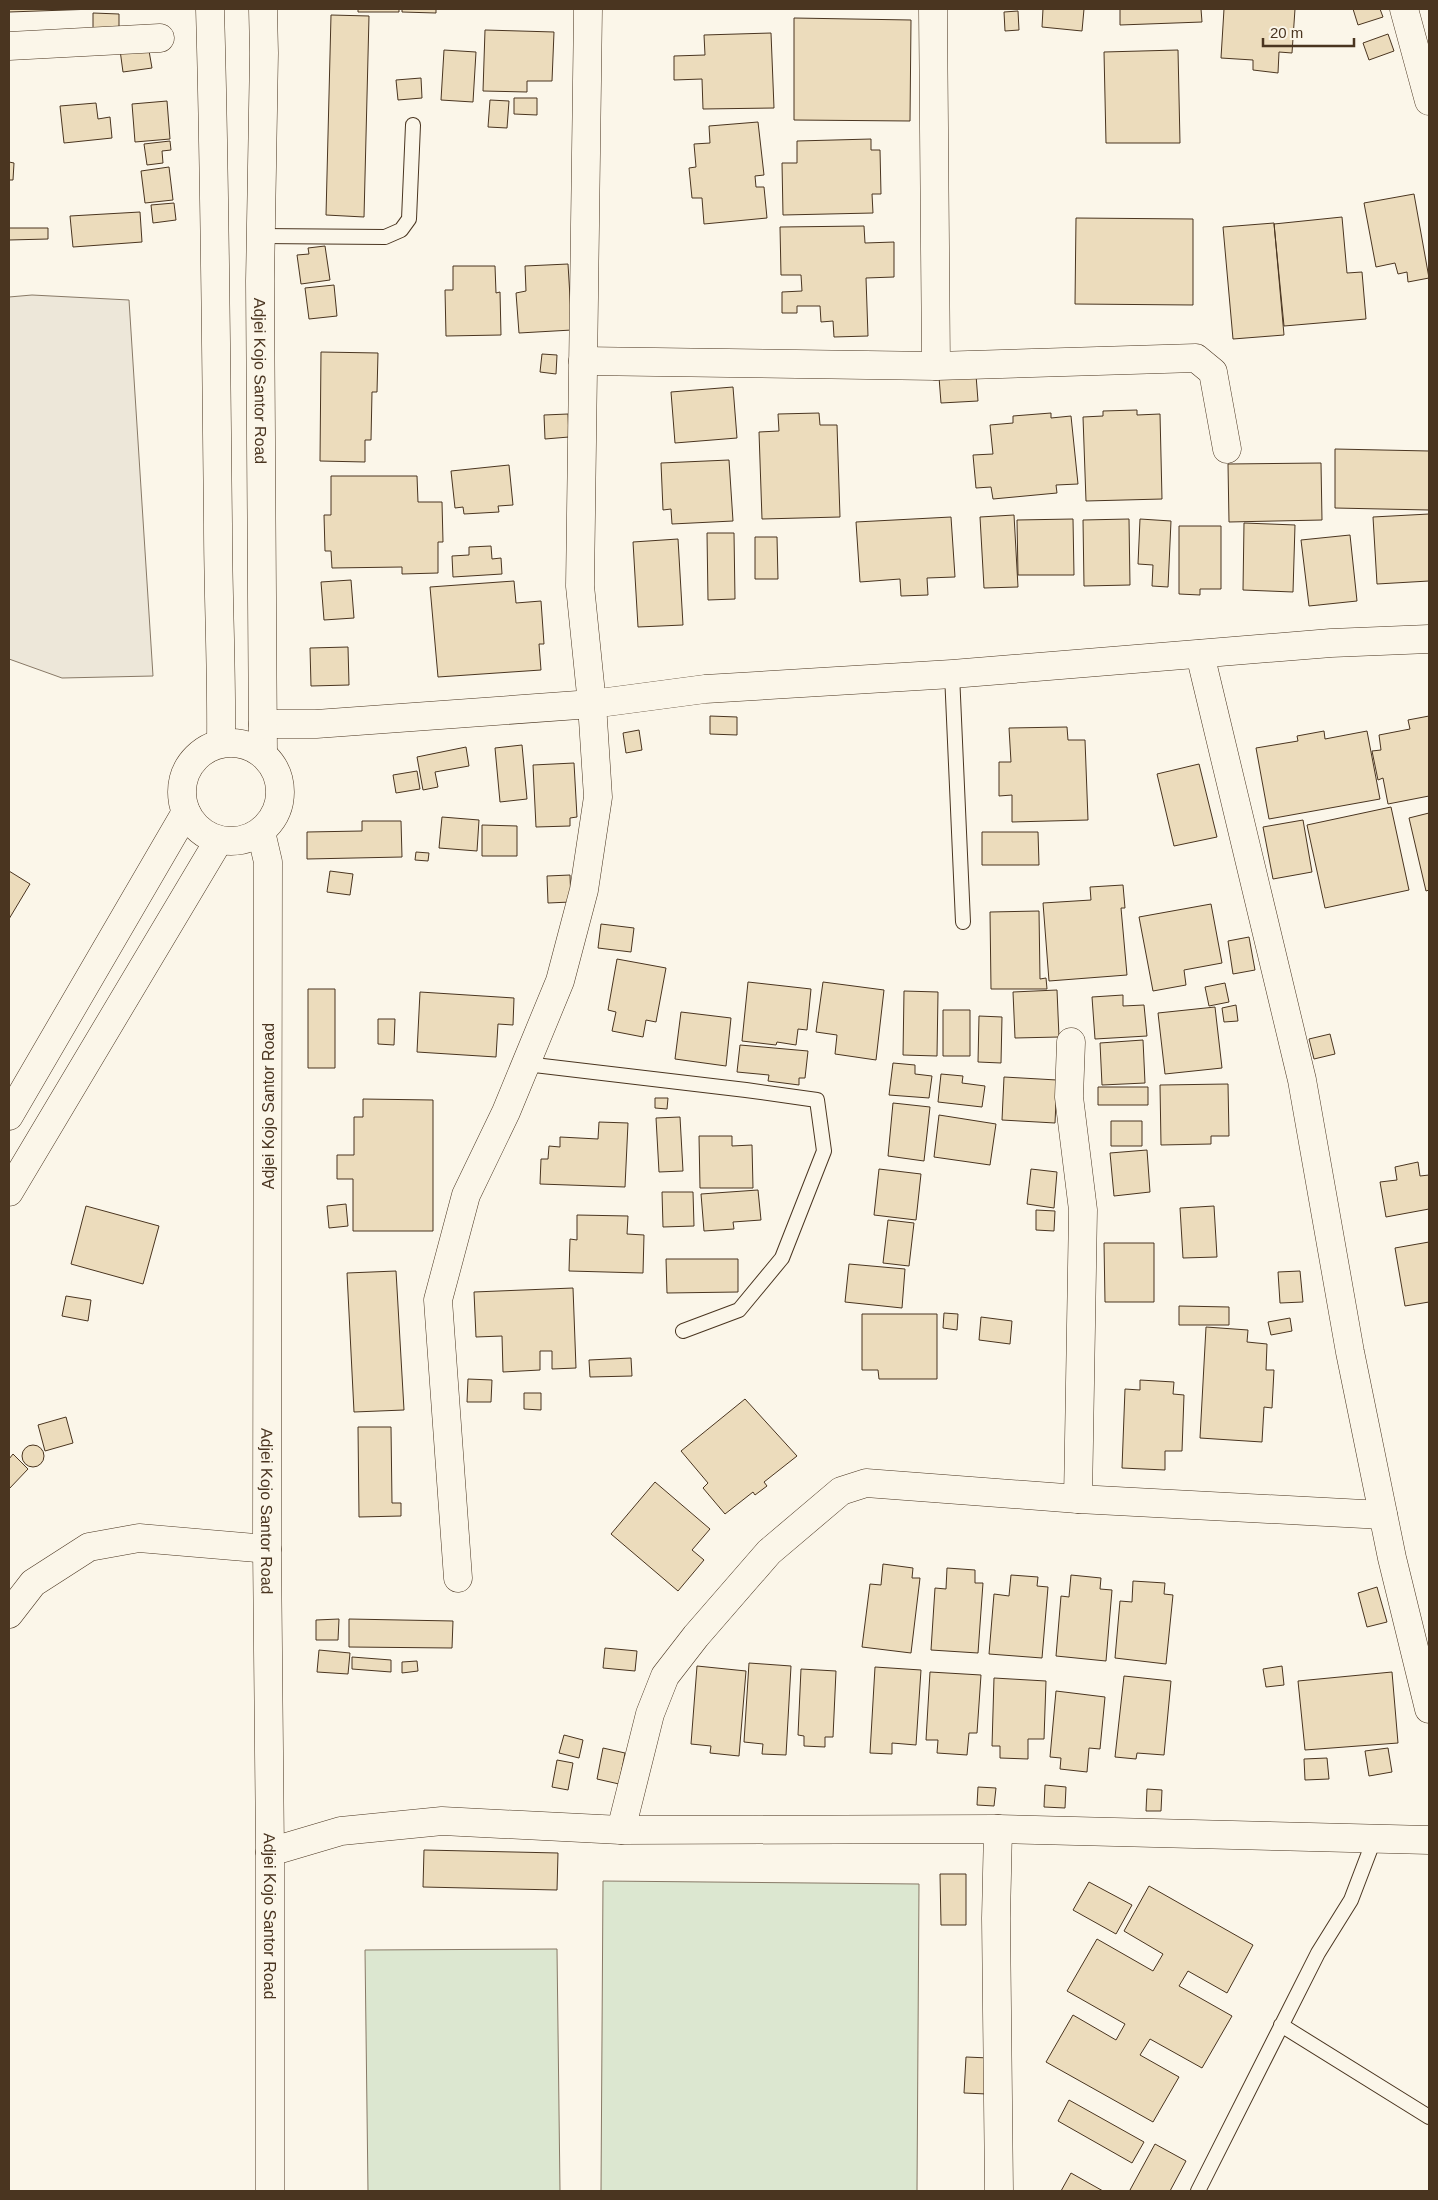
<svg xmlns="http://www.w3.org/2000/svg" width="1438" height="2200" font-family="Helvetica,sans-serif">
	<rect width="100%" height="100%" fill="#fbf6e9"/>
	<!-- green -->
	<path fill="#dce7d0" stroke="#887966" d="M 603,1881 L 919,1884 L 917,2191 L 601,2191 Z
		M 557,1949 L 560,2191 L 368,2191 L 365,1950 Z"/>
	<!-- parking -->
	<path fill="#ede7d9" stroke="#887966" d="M 32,295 L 129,300 L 153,676 L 62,678 L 9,659 L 9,297 Z"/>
	<!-- building -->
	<path fill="#ecdcbc" stroke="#4a3520" d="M 9,9 L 95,9 L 9,12 Z
		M 358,9 L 399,9 L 399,12 L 358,12 Z
		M 402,9 L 436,9 L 436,13 L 402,12 Z
		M 1043,9 L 1084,9 L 1082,31 L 1042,27 Z
		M 1120,9 L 1201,9 L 1202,22 L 1120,25 Z
		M 1224,9 L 1295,9 L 1292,53 L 1279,52 L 1278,73 L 1253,70 L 1253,60 L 1221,58 Z
		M 1353,9 L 1380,9 L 1383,17 L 1358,25 Z
		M 1018,11 L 1019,30 L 1005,31 L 1004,12 Z
		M 93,13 L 119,14 L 119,32 L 93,32 Z
		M 331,15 L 369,16 L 364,217 L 326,215 Z
		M 794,18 L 911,20 L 910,121 L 794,120 Z
		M 485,30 L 554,32 L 552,81 L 527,81 L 527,92 L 483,91 Z
		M 771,33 L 774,108 L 703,109 L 702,79 L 674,80 L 674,56 L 705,55 L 704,35 Z
		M 1388,34 L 1394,51 L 1369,60 L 1363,43 Z
		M 148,45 L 152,68 L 123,72 L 120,50 Z
		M 444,50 L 476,52 L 473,102 L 441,100 Z
		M 1178,50 L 1180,143 L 1106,143 L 1104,52 Z
		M 421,78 L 422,98 L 398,100 L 396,80 Z
		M 514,98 L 537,98 L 537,115 L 514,114 Z
		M 490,100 L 509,101 L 507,128 L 488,127 Z
		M 167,101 L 170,139 L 135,142 L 132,104 Z
		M 96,103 L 98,119 L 110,117 L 112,138 L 64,143 L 60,106 Z
		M 758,122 L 764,175 L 755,176 L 756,187 L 764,187 L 767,218 L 704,224 L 702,198 L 692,198 L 689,168 L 696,167 L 694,144 L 710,143 L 709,126 Z
		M 871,139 L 871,150 L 880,150 L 881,194 L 872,194 L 873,213 L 783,215 L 782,163 L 797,163 L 797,141 Z
		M 170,141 L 171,150 L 162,151 L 163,163 L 147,165 L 144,144 Z
		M 9,162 L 14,163 L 13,180 L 9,180 Z
		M 169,167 L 173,200 L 145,203 L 141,171 Z
		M 1414,194 L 1429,278 L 1408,282 L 1407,272 L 1398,274 L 1395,263 L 1376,267 L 1364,203 Z
		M 174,203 L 176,220 L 153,223 L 151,205 Z
		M 140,212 L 142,242 L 73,247 L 70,216 Z
		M 1342,217 L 1347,273 L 1362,272 L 1366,319 L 1284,326 L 1274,224 Z
		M 1076,218 L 1193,219 L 1193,305 L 1075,304 Z
		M 1274,223 L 1284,335 L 1233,339 L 1223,227 Z
		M 864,226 L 865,243 L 894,242 L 894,277 L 866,278 L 868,336 L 834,337 L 833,321 L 821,322 L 820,306 L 797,306 L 797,313 L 782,313 L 782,292 L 802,291 L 801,275 L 781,275 L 780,227 Z
		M 9,228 L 48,228 L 48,239 L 9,240 Z
		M 325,246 L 330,280 L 301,284 L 297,255 L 309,254 L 308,248 Z
		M 568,264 L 572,330 L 519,333 L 516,293 L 526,291 L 525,266 Z
		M 453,266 L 495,266 L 496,293 L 500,292 L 501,335 L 446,336 L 445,290 L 453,290 Z
		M 334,285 L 337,316 L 309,319 L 305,288 Z
		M 321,352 L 378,353 L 377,392 L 372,392 L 371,440 L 365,440 L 365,462 L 320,461 Z
		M 542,354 L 557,355 L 556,374 L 540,372 Z
		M 976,375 L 978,401 L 941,403 L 939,377 Z
		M 733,387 L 737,438 L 675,443 L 671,392 Z
		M 1137,410 L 1137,415 L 1160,414 L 1162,499 L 1086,501 L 1083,417 L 1103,416 L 1103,411 Z
		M 819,413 L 820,425 L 837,425 L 840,517 L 762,519 L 759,432 L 779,431 L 778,414 Z
		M 1051,413 L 1051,418 L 1071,416 L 1078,484 L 1056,485 L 1057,493 L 993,499 L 991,487 L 976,488 L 973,455 L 993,454 L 990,425 L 1013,423 L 1013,416 Z
		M 568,414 L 569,437 L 545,439 L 544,415 Z
		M 1335,449 L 1429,451 L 1429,510 L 1335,508 Z
		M 729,460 L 733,521 L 672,524 L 671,509 L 663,510 L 661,463 Z
		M 1321,463 L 1322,520 L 1229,522 L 1228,464 Z
		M 509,465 L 513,505 L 498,506 L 499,512 L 464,514 L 463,507 L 455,508 L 451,471 Z
		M 331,476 L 417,476 L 418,502 L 442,502 L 443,542 L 438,542 L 438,573 L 402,574 L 402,567 L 332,568 L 331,551 L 325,551 L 324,515 L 331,515 Z
		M 1429,514 L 1429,581 L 1377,584 L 1373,517 Z
		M 1014,515 L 1018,587 L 984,588 L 980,517 Z
		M 951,517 L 955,577 L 927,578 L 928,595 L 901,596 L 900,579 L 860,582 L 856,522 Z
		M 1073,519 L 1074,575 L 1018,575 L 1017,520 Z
		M 1129,519 L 1130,585 L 1084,586 L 1083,520 Z
		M 1140,519 L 1171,521 L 1168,587 L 1152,586 L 1153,565 L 1138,564 Z
		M 1244,523 L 1295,525 L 1293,592 L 1243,590 Z
		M 1179,526 L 1221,526 L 1221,589 L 1200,589 L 1200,595 L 1179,594 Z
		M 707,533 L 734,533 L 735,599 L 708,600 Z
		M 1350,535 L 1357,601 L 1309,606 L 1301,540 Z
		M 755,537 L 777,537 L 778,579 L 755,579 Z
		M 678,539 L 683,625 L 638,627 L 633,542 Z
		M 491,546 L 492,559 L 501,558 L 502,574 L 453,577 L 452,556 L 469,555 L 469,547 Z
		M 351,580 L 354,618 L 324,620 L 321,582 Z
		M 514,581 L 516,603 L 541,601 L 544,644 L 539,644 L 541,670 L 438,677 L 430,587 Z
		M 348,647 L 349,685 L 311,686 L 310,648 Z
		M 710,716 L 737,717 L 737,735 L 710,734 Z
		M 1429,716 L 1429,796 L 1388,804 L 1383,778 L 1378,780 L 1372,751 L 1381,750 L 1379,735 L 1410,729 L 1408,720 Z
		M 1067,727 L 1068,740 L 1085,740 L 1088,820 L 1012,822 L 1012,795 L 999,796 L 999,762 L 1011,762 L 1009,728 Z
		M 639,730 L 642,750 L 626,753 L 623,733 Z
		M 1324,731 L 1325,739 L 1367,731 L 1380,799 L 1269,819 L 1256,748 L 1298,741 L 1297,736 Z
		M 522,745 L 527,799 L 500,802 L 495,748 Z
		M 466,747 L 469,766 L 435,772 L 438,787 L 423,790 L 417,757 Z
		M 574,763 L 577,817 L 570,818 L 570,826 L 536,827 L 533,765 Z
		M 1199,764 L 1217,837 L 1174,846 L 1157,774 Z
		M 417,771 L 420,789 L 396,793 L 393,775 Z
		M 1391,807 L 1409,890 L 1325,908 L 1307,825 Z
		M 1429,813 L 1429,890 L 1426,891 L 1409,818 Z
		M 442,817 L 479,820 L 477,851 L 439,848 Z
		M 1303,820 L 1312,872 L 1273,879 L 1263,827 Z
		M 362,821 L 401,821 L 402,857 L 307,859 L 307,832 L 362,831 Z
		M 482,825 L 517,826 L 517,856 L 482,856 Z
		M 982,832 L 1038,832 L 1039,865 L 982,865 Z
		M 416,852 L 429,853 L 428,861 L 415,860 Z
		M 9,871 L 30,884 L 9,919 Z
		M 330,871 L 353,874 L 350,895 L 327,892 Z
		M 570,875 L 571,902 L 548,903 L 547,876 Z
		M 1123,885 L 1125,908 L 1121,908 L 1127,975 L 1049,981 L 1043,903 L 1091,900 L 1090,887 Z
		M 1211,904 L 1222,963 L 1184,970 L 1186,985 L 1153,991 L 1139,917 Z
		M 1039,911 L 1040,979 L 1046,978 L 1047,989 L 991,989 L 990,912 Z
		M 601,924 L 634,928 L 631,952 L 598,948 Z
		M 1249,937 L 1255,970 L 1233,974 L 1228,941 Z
		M 617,959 L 666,968 L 656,1022 L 646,1020 L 643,1037 L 612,1031 L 616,1012 L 608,1010 Z
		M 748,982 L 811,989 L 807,1030 L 798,1029 L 796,1045 L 777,1042 L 776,1045 L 742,1041 Z
		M 823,982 L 884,990 L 876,1060 L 835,1054 L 837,1035 L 816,1032 Z
		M 1225,983 L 1229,1002 L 1209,1006 L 1205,987 Z
		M 308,989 L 335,989 L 335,1068 L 308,1068 Z
		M 1057,990 L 1059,1037 L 1015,1038 L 1013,992 Z
		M 904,991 L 938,992 L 937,1056 L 903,1055 Z
		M 420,992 L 514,998 L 513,1025 L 498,1024 L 496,1057 L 417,1052 Z
		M 1123,995 L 1123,1006 L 1144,1005 L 1147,1036 L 1095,1039 L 1092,997 Z
		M 1236,1005 L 1238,1021 L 1224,1022 L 1222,1008 Z
		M 1215,1007 L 1222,1068 L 1165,1074 L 1158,1013 Z
		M 943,1010 L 970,1010 L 970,1056 L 943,1056 Z
		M 681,1012 L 731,1018 L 726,1066 L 675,1059 Z
		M 979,1016 L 1002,1017 L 1001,1063 L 978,1062 Z
		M 378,1019 L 395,1019 L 394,1045 L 378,1044 Z
		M 1330,1034 L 1335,1054 L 1314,1059 L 1309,1039 Z
		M 1143,1040 L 1145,1083 L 1102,1085 L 1100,1043 Z
		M 740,1045 L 808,1051 L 805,1078 L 799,1078 L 799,1085 L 768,1081 L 769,1075 L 737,1072 Z
		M 893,1063 L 915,1065 L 915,1074 L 932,1076 L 929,1098 L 889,1095 Z
		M 941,1074 L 963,1076 L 962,1083 L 985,1086 L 982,1107 L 938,1102 Z
		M 1004,1077 L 1057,1080 L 1055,1123 L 1002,1120 Z
		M 1228,1084 L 1229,1136 L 1211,1136 L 1211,1144 L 1161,1145 L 1160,1085 Z
		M 1098,1087 L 1148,1087 L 1148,1105 L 1098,1105 Z
		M 655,1098 L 668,1098 L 667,1109 L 655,1108 Z
		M 363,1099 L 433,1100 L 433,1231 L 353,1231 L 353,1179 L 337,1179 L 337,1155 L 354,1155 L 354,1117 L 363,1117 Z
		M 893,1103 L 930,1107 L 924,1161 L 888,1156 Z
		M 939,1115 L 996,1124 L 990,1165 L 934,1157 Z
		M 680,1117 L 683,1171 L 659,1172 L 656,1118 Z
		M 1111,1121 L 1142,1121 L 1142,1146 L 1111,1146 Z
		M 599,1122 L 628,1123 L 625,1187 L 540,1184 L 541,1159 L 548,1159 L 549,1146 L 560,1147 L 560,1137 L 598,1139 Z
		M 699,1136 L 732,1136 L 732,1146 L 752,1145 L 753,1188 L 700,1188 Z
		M 1147,1150 L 1150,1192 L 1114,1196 L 1110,1153 Z
		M 1418,1162 L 1420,1176 L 1429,1175 L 1429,1209 L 1386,1217 L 1380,1182 L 1397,1180 L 1395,1167 Z
		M 879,1169 L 921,1174 L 916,1220 L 874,1215 Z
		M 1031,1169 L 1057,1172 L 1054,1208 L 1027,1204 Z
		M 758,1190 L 761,1220 L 733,1222 L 734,1229 L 704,1231 L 701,1194 Z
		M 662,1192 L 693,1192 L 694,1226 L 663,1227 Z
		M 346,1204 L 348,1226 L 329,1228 L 327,1206 Z
		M 86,1206 L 159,1226 L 143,1284 L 71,1264 Z
		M 1214,1206 L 1217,1257 L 1183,1258 L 1180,1208 Z
		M 1036,1210 L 1055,1211 L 1054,1231 L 1036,1230 Z
		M 577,1215 L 628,1216 L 627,1234 L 644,1235 L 643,1273 L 569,1271 L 570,1239 L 577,1240 Z
		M 888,1220 L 914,1223 L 909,1266 L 883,1263 Z
		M 1429,1242 L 1429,1302 L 1405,1306 L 1395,1248 Z
		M 1104,1243 L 1154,1243 L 1154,1302 L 1105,1302 Z
		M 666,1259 L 738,1259 L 738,1292 L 667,1293 Z
		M 849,1264 L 905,1269 L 902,1308 L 845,1302 Z
		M 396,1271 L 404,1410 L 354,1412 L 347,1273 Z
		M 1300,1271 L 1303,1302 L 1280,1303 L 1278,1272 Z
		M 573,1288 L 576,1368 L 552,1369 L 552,1351 L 540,1351 L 540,1370 L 503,1372 L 502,1336 L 476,1337 L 474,1292 Z
		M 66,1296 L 91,1300 L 88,1321 L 62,1316 Z
		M 1179,1306 L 1229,1307 L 1229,1325 L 1179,1325 Z
		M 944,1313 L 958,1314 L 957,1330 L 943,1328 Z
		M 862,1314 L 937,1314 L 937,1379 L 879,1379 L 878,1370 L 862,1370 Z
		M 981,1317 L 1012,1321 L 1010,1344 L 979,1340 Z
		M 1290,1318 L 1292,1331 L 1271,1335 L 1268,1322 Z
		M 1206,1327 L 1248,1330 L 1247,1342 L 1267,1344 L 1266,1370 L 1274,1370 L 1272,1408 L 1264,1407 L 1262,1442 L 1200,1438 Z
		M 631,1358 L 632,1376 L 590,1377 L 589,1360 Z
		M 468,1379 L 492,1380 L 491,1402 L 467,1402 Z
		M 1140,1380 L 1174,1382 L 1173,1394 L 1184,1395 L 1182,1451 L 1165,1451 L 1165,1470 L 1122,1468 L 1125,1389 L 1140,1390 Z
		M 524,1393 L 541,1393 L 541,1410 L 524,1409 Z
		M 745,1399 L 797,1456 L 764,1482 L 767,1486 L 755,1495 L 753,1492 L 725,1514 L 703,1488 L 708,1483 L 681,1451 Z
		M 66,1417 L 73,1443 L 45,1451 L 38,1425 Z
		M 358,1427 L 391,1427 L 392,1503 L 401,1503 L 401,1516 L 359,1517 Z
		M22 1456a11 11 0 1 1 22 0a11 11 0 1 1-22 0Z
		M 13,1454 L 28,1469 L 9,1489 L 9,1459 Z
		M 655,1482 L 710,1529 L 692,1550 L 704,1560 L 678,1591 L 611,1534 Z
		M 883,1564 L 913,1568 L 912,1578 L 920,1578 L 911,1653 L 862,1647 L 870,1584 L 881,1585 Z
		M 947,1568 L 975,1570 L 975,1583 L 983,1583 L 978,1653 L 931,1650 L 935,1588 L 946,1589 Z
		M 1011,1575 L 1038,1577 L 1037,1586 L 1048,1587 L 1042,1658 L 989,1654 L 994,1594 L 1009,1596 Z
		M 1071,1575 L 1101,1578 L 1100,1589 L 1112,1590 L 1106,1661 L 1056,1656 L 1061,1596 L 1069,1597 Z
		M 1133,1581 L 1165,1583 L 1164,1594 L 1173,1595 L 1166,1664 L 1115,1658 L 1120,1601 L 1132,1602 Z
		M 1377,1587 L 1387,1622 L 1367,1627 L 1358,1593 Z
		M 339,1619 L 338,1640 L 316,1640 L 316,1620 Z
		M 349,1619 L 453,1621 L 452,1648 L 349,1647 Z
		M 605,1648 L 637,1651 L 635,1671 L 603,1668 Z
		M 319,1650 L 350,1653 L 348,1674 L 317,1672 Z
		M 352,1657 L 391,1660 L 391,1672 L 352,1669 Z
		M 417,1661 L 418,1671 L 402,1673 L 402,1662 Z
		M 749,1663 L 791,1666 L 786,1755 L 762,1754 L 763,1744 L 744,1742 Z
		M 697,1666 L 746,1671 L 739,1756 L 710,1753 L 711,1746 L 691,1744 Z
		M 1282,1666 L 1284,1685 L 1266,1687 L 1263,1669 Z
		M 875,1667 L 921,1670 L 916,1745 L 892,1743 L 892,1754 L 870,1753 Z
		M 801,1669 L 836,1671 L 833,1737 L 825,1737 L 825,1747 L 804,1746 L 804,1736 L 798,1735 Z
		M 930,1672 L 981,1675 L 977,1733 L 969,1733 L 967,1755 L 937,1753 L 938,1740 L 926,1740 Z
		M 1392,1672 L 1398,1743 L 1305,1750 L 1298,1681 Z
		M 1124,1676 L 1171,1681 L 1164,1755 L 1137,1753 L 1136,1759 L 1115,1757 Z
		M 994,1678 L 1046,1681 L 1044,1739 L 1028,1739 L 1028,1759 L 1000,1758 L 1000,1746 L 992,1746 Z
		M 1056,1691 L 1105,1697 L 1100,1749 L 1089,1748 L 1087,1772 L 1060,1769 L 1061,1758 L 1050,1757 Z
		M 564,1735 L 583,1740 L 579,1758 L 559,1753 Z
		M 603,1748 L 625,1753 L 619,1784 L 597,1779 Z
		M 1388,1748 L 1392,1772 L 1369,1776 L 1365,1751 Z
		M 1327,1758 L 1329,1779 L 1305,1780 L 1304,1759 Z
		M 557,1760 L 573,1763 L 568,1790 L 552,1787 Z
		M 1045,1785 L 1066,1787 L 1065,1808 L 1044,1807 Z
		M 978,1787 L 996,1788 L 994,1806 L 977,1805 Z
		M 1147,1789 L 1162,1790 L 1161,1811 L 1146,1811 Z
		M 424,1850 L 558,1853 L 557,1890 L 423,1887 Z
		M 940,1874 L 966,1874 L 966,1925 L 941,1925 Z
		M 1089,1882 L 1132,1905 L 1116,1934 L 1073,1910 Z
		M 1149,1886 L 1253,1945 L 1227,1993 L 1188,1971 L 1179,1986 L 1232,2016 L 1202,2068 L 1150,2039 L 1140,2055 L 1179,2077 L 1153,2122 L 1046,2062 L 1073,2015 L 1116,2040 L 1125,2024 L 1067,1991 L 1097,1939 L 1153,1971 L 1163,1954 L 1124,1931 Z
		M 966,2057 L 989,2058 L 987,2094 L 964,2093 Z
		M 1069,2100 L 1144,2142 L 1132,2163 L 1058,2121 Z
		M 1155,2144 L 1186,2161 L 1170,2191 L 1133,2191 L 1130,2190 Z
		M 1071,2173 L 1103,2191 L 1061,2191 Z"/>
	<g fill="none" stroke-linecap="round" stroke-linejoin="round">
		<defs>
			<path id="lane" d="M 260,236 L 385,237 L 401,230 L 409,219 L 413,125
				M 952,674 L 963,922
				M 526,1064 L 746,1090 L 817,1100 L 824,1151 L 782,1258 L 739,1310 L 683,1331
				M 1281,2025 L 1429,2117
				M 1198,2191 L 1318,1953 L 1351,1900 L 1375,1837"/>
			<g id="street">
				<path d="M 933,9 L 936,366"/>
				<path d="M 1404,9 L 1429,101"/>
				<path d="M 9,46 L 160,38"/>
				<path d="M 583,361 L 936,366 L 1196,358 L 1213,372 L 1227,449"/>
				<path d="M 1200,654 L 1302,1080 L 1350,1352 L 1392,1558 L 1429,1709"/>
				<path d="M 263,724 L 316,724 L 592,704 L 705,689 L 952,674 L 1331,643 L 1429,639"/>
				<path id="s1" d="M 261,832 L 268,862 L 267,1549 L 270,1852 L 270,2191"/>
				<path d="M 1071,1042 L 1069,1097 L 1083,1210 L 1078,1499"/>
				<path d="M 458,1578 L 438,1300 L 466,1195 L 506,1112 L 560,981 L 584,890 L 598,797 L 592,704 L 580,586 L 588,9"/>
				<path d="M 9,1614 L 33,1583 L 89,1547 L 139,1538 L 267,1549"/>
				<path d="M 998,1829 L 996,1918 L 999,2191"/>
				<path d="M 621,1830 L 650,1714 L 665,1676 L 696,1636 L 769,1552 L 841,1491 L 866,1483 L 1078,1499 L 1383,1515"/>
				<path d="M 270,1852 L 341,1831 L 442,1821 L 621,1830 L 998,1829 L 1429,1840"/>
			</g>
			<g id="secondary">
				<path d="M 210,9 C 215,180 216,352 218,524 C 218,597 222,670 221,743"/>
				<path id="s2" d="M 263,9 L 264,53 L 260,281 L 263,754"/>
				<circle cx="231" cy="792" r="49"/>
				<path d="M 9,1116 L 186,812"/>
				<path d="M 9,1192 L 219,840"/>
			</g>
		</defs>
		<!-- lane casing -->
		<use href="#lane" stroke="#4a3520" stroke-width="16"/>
		<!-- street casing -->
		<use href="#street" stroke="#4a3520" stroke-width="29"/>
		<!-- secondary casing -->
		<use href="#secondary" stroke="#4a3520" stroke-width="29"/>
		<!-- lane -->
		<use href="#lane" stroke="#fbf6e9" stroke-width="14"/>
		<!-- street -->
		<use href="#street" stroke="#fbf6e9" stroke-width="28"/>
		<!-- secondary -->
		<use href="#secondary" stroke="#fbf6e9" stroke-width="28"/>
	</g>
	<g text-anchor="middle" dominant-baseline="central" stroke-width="4" stroke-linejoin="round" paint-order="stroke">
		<!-- street labels -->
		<g font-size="16" fill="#4a3520" stroke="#fbf6e9">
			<text stroke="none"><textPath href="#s2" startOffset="372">Adjei Kojo Santor Road</textPath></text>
			<text transform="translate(268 1106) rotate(-90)">Adjei Kojo Santor Road</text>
			<text stroke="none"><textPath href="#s1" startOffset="680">Adjei Kojo Santor Road</textPath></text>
			<text stroke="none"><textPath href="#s1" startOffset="1085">Adjei Kojo Santor Road</textPath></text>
		</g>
	</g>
	<!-- border -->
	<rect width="1438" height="2200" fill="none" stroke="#4a3520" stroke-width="20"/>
	<!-- scale -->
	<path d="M1263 38v8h91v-8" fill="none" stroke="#4a3520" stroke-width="2.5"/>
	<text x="1270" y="38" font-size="15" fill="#4a3520" stroke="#fbf6e9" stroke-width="4" paint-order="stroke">20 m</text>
</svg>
